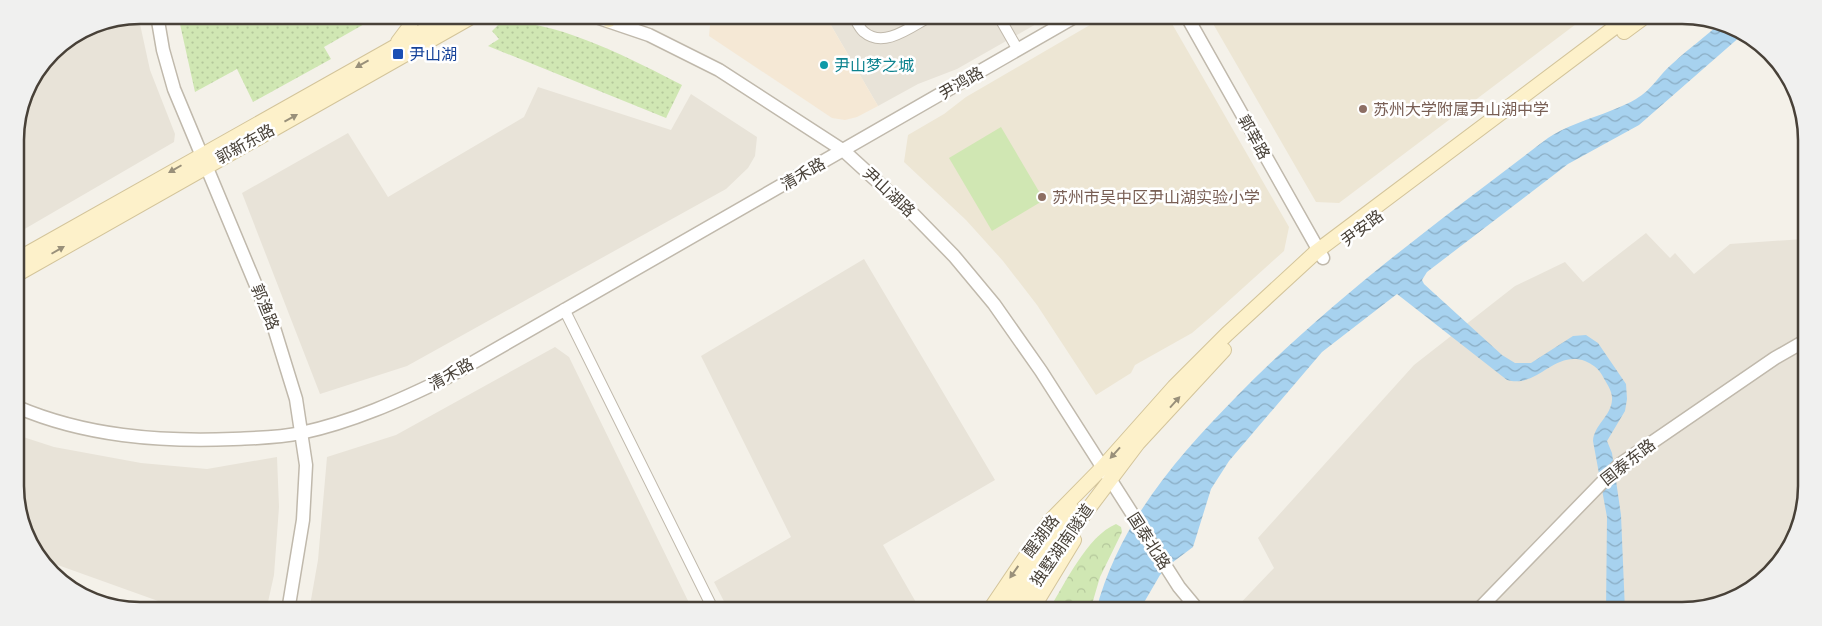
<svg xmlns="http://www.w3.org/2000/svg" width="1822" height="626" font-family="'DM Sans','Noto Sans SC',sans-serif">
	<defs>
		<pattern id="grass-dots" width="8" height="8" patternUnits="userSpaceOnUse" patternTransform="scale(1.25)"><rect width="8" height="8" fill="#d0e7b3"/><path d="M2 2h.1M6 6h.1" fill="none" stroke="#b4c79b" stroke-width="1.8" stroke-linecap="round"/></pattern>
		<pattern id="forest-crowns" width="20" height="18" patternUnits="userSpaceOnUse" patternTransform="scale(1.25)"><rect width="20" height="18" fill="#d0e7b3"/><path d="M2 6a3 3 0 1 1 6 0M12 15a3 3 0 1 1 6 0" fill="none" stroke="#b4c79b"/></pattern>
		<pattern id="water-waves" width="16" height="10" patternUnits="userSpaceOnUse" patternTransform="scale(1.25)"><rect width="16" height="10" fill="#a7d2ef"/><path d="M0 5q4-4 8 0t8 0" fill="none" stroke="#8aacc3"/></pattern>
	</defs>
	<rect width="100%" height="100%" fill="#f4f1e9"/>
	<!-- residential -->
	<path fill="#e8e3d8" d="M 138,15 L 150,70 L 175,134 L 174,142 L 16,234 L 15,131 L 28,84 L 57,46 L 92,24 Z
		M 825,15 L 1052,15 L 957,69 L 918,84 L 878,106 Z
		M 538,87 L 671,130 L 691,94 L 757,137 L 755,156 L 748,168 L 726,189 L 407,366 L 320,394 L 242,193 L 348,133 L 388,197 L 524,117 Z
		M 1646,233 L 1670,258 L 1675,253 L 1694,274 L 1730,244 L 1804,239 L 1800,526 L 1759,585 L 1690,611 L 1233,611 L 1274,568 L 1258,538 L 1414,365 L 1515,286 L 1565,262 L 1583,282 Z
		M 864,259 L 995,480 L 883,545 L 921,611 L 729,611 L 714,582 L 791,537 L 701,356 Z
		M 555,347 L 569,357 L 693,611 L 309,611 L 318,560 L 327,457 L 396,435 Z
		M 17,435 L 54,447 L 141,463 L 207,469 L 277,457 L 279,507 L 274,575 L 266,611 L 186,611 L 41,559 L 17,511 Z"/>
	<!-- commercial -->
	<path fill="#f5e8d5" d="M 711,15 L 825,15 L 878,106 L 857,117 L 845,120 L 832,118 L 709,36 Z"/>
	<!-- education -->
	<path fill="#ede6d4" d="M 1107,15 L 1167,15 L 1289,227 L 1284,251 L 1213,315 L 1192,333 L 1135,365 L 1131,373 L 1096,395 L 1037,305 L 1003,261 L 966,220 L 904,162 L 908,135 L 944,114 L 966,97 Z
		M 1208,15 L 1588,15 L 1339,203 L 1316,202 Z"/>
	<!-- grass -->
	<path fill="url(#grass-dots)" d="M 178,15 L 380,15 L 324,47 L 331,59 L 253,102 L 237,69 L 195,92 Z
		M 502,21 C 559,21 632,59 682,85 L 666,118 L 488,46 L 499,39 L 492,31 Z"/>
	<!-- forest -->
	<path fill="url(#forest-crowns)" d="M 1116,524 L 1121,527 L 1122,532 L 1100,577 L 1090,611 L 1048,611 C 1065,584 1087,536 1116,524 Z"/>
	<!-- garden -->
	<path fill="#d0e7b3" d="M 1001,127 L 1044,200 L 992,231 L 949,158 Z"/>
	<!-- water -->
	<path fill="url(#water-waves)" d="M 1722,22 L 1742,35 L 1639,125 L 1568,164 L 1427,272 L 1422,280 L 1424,284 L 1502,355 L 1515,363 L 1531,363 L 1573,336 L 1586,335 L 1598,343 L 1626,384 L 1627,399 L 1625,411 L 1607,441 L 1612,453 L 1621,515 L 1625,611 L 1606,611 L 1607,517 L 1593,441 C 1594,425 1611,416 1612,400 C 1613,391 1606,383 1602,375 C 1598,368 1592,364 1585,361 C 1554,350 1537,389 1507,380 L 1397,294 L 1322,352 L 1229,461 L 1211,489 L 1193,547 L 1173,562 L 1160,575 L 1139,611 L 1096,611 C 1118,525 1176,458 1237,396 C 1332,299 1440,220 1548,138 C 1576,120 1608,115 1636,99 C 1652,90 1659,75 1672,64 C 1688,49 1706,36 1722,22 Z"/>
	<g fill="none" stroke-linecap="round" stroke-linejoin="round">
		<defs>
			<path id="minor" d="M 853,15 C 856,20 859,28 864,32 C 885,50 914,24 933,15
				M 998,15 L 1018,50
				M 564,309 L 714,611"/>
			<path id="tertiary" d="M 157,15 L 163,50 L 174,89 L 275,331 L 296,399 L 306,465 L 303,520 L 288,611
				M 590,15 L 649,35 L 719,70 L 844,151 L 914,215 L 954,256 L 994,304 L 1041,371 L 1179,587 L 1199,611
				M 1186,15 L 1323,258
				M 17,407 C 85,436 159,442 233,439 C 255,438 278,438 301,433 C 352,422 399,401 446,378 L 1078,15
				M 1477,611 L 1619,465 L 1775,358 L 1803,342"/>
			<path id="secondary" d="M 601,15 L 609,20
				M 1624,32 L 1647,15
				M 398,42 L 410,26 L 413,15
				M 16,260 L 451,15
				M 16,275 L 475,15
				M 989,611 L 1049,522 L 1102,468 L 1174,387 L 1227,334 L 1317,251 L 1631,15
				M 1001,611 L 1072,509
				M 1016,611 L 1052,557 L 1138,443 L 1224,350
				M 1031,611 L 1074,540"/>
		</defs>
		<!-- minor casing -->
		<use href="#minor" stroke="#c0b9ac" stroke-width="12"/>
		<!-- tertiary casing -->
		<use href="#tertiary" stroke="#c0b9ac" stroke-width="15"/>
		<!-- secondary casing -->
		<use href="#secondary" stroke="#d3c49a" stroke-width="16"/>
		<!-- minor -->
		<use href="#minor" stroke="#fff" stroke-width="10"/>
		<!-- tertiary -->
		<use href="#tertiary" stroke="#fff" stroke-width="12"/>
		<!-- secondary -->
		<use href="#secondary" stroke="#fdf1ca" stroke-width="14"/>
	</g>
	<!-- one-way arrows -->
	<defs><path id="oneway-solid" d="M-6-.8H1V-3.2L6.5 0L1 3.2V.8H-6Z" transform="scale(1.25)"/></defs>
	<g fill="#99907a">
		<use href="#oneway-solid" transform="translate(362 64) rotate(151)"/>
		<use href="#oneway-solid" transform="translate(291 118) rotate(-29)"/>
		<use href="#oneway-solid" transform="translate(175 169) rotate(150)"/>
		<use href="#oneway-solid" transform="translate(58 250) rotate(-30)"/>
		<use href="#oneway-solid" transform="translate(1175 402) rotate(-48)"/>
		<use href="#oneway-solid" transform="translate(1115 453) rotate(132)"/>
		<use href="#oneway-solid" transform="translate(1014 572) rotate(125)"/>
	</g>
	<!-- markers -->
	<rect fill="#1a4fb4" stroke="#fff" stroke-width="2" x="392" y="48" width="12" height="12" rx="2.5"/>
	<circle fill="#0f9aa8" stroke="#fff" stroke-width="2" cx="824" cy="65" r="5"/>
	<g fill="#8d6e63" stroke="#fff" stroke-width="2">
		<circle cx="1363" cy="109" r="5"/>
		<circle cx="1042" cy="197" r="5"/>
	</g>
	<g text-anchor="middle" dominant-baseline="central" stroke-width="5" stroke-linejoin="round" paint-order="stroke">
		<!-- transit labels -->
		<g font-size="16" fill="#164399" stroke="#fff" text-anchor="start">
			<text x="409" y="54">尹山湖</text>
		</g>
		<!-- culture labels -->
		<g font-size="16" fill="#0d838f" stroke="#fff" text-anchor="start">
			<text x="834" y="65">尹山梦之城</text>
		</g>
		<!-- street labels -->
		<g font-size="16" fill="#484138" stroke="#fff">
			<text transform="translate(961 83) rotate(-30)">尹鸿路</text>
			<text transform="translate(1254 137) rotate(61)">郭莘路</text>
			<text transform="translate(245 144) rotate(-29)">郭新东路</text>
			<text transform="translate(803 174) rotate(-30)">清禾路</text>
			<text transform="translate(889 192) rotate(43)">尹山湖路</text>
			<text transform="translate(1362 228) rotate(-37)">尹安路</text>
			<text transform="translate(265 307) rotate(68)">郭渔路</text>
			<text transform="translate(451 374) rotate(-29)">清禾路</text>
			<text transform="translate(1628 462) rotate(-38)">国泰东路</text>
			<text transform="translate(1041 536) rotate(-53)">醒湖路</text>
			<text transform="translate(1149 541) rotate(57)">国泰北路</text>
			<text transform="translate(1062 545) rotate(-55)">独墅湖南隧道</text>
		</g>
		<!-- education labels -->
		<g font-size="16" fill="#785e54" stroke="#fff" text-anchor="start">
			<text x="1373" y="109">苏州大学附属尹山湖中学</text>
			<text x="1052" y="197">苏州市吴中区尹山湖实验小学</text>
		</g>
	</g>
	<!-- crop -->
	<path d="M0 0H1822V626H0ZM140 24H1682A116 116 0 0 1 1798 140V486A116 116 0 0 1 1682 602H140A116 116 0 0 1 24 486V140A116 116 0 0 1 140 24Z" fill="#f0f0ef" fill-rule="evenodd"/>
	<path fill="none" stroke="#484138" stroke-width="2.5" d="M140 24H1682A116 116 0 0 1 1798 140V486A116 116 0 0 1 1682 602H140A116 116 0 0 1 24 486V140A116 116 0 0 1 140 24Z"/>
</svg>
